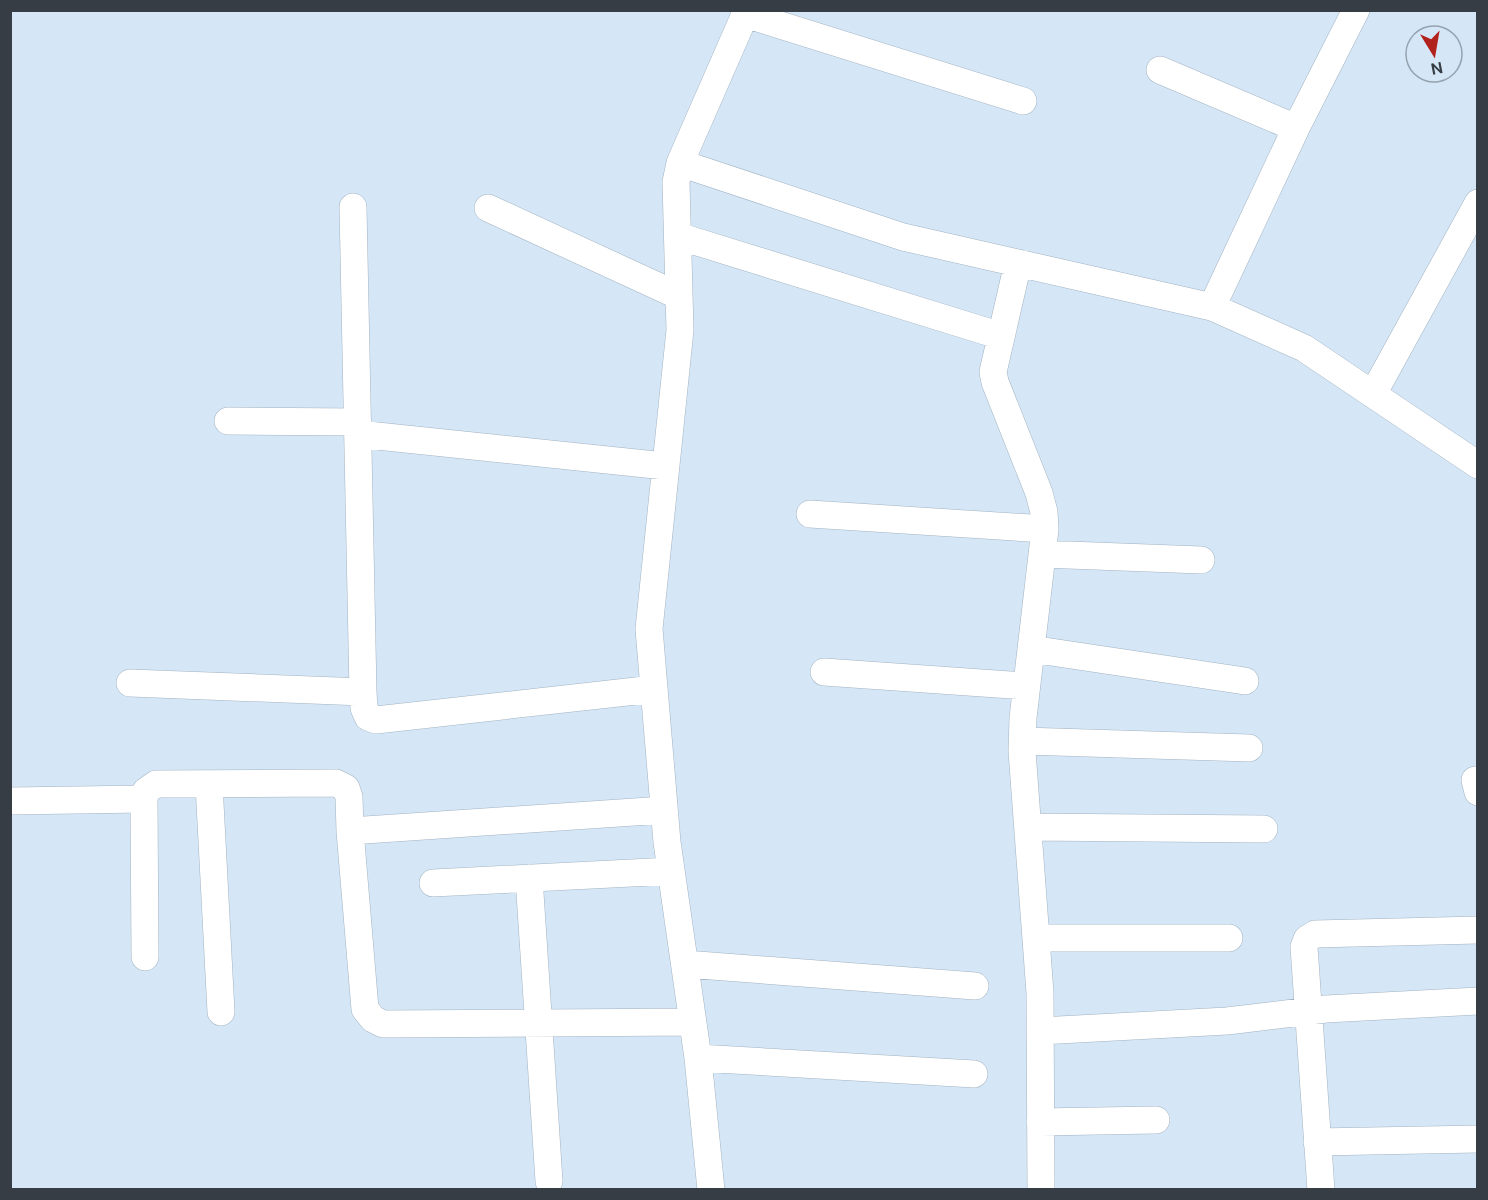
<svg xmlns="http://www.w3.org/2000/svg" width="1488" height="1200" font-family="'DM Sans',sans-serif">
	<rect width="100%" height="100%" fill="#d5e6f6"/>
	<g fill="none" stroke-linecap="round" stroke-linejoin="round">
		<defs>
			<path id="minor" d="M 745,14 L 1023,101
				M 1160,70 L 1296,128
				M 680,163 L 903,237 L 1212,307 L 1304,348 L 1478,465
				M 353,207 L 363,692 L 364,708 L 368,717 L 376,720 L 654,689
				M 488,208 L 679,296
				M 678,236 L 1001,336
				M 1018,263 L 993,372 L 995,382 L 1039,493 L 1044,512 L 1045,529 L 1023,718 L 1022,751 L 1040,993 L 1041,1190
				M 1212,307 L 1296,128 L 1356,10
				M 1373,394 L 1478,203
				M 228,421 L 358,422
				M 358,434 L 665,466
				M 810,514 L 1045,529
				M 1042,554 L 1201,560
				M 1031,649 L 1245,681
				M 824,672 L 1026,686
				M 130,683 L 363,692
				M 1023,741 L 1249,748
				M 1475,780 L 1478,792
				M 209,784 L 221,1012
				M 10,801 L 144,799
				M 1028,827 L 1264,829
				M 350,831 L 664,810
				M 529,878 L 549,1181
				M 433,883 L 671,871
				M 1037,938 L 1229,938
				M 145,957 L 144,799 L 146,791 L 156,784 L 336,783 L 346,788 L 349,797 L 350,831 L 365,1009 L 373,1019 L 383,1024 L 693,1022
				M 685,964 L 975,986
				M 1040,1031 L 1227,1021 L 1326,1009 L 1478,1001
				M 698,1058 L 974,1074
				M 1040,1122 L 1156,1120
				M 1317,1142 L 1478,1139
				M 711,1190 L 698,1058 L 667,842 L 649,629 L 680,330 L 676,182 L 680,163 L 747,10
				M 1321,1190 L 1304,947 L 1307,939 L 1315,934 L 1478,930"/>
		</defs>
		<!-- minor casing -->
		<use href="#minor" stroke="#a2b3c2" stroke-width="28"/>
		<!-- minor -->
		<use href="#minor" stroke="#fff" stroke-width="27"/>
	</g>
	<!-- border -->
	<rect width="1488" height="1200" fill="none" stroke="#363d44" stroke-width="24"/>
	<!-- north arrow -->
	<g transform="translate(1434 54) rotate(169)"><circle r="28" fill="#d5e6f6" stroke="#95a2af" stroke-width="1.5"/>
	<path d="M0-4.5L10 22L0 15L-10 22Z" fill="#b2221d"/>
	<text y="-9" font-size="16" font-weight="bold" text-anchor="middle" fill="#363d44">N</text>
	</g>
</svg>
